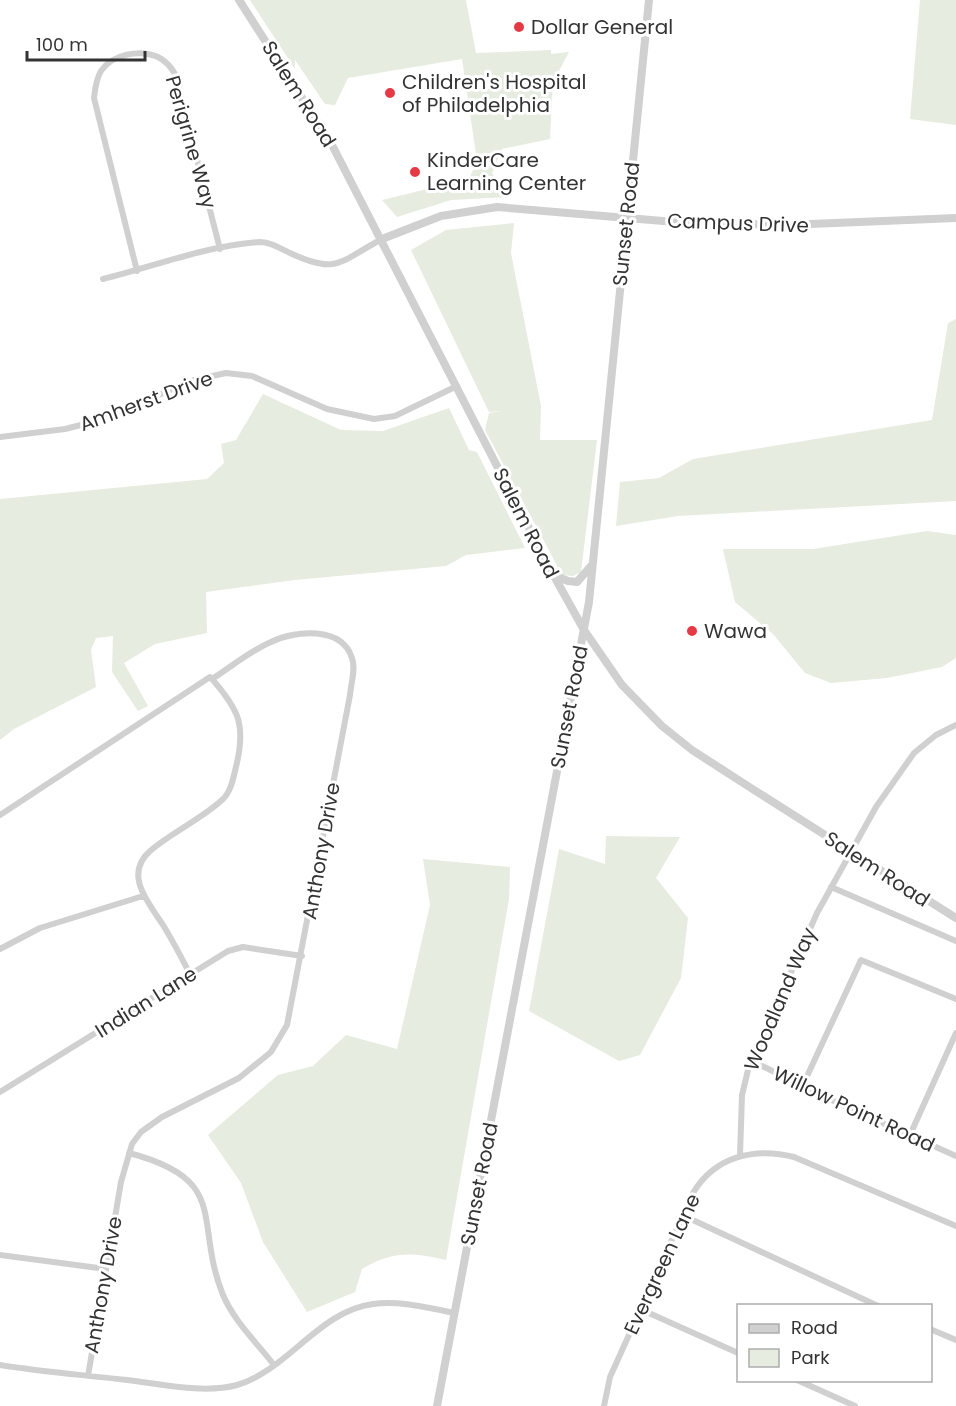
<svg xmlns="http://www.w3.org/2000/svg" width="956" height="1406" font-family="Poppins,sans-serif">
	<rect width="100%" height="100%" fill="#fff"/>
	<!-- green -->
	<path fill="#e6ecdf" d="M 250,0 L 466,0 L 476,53 L 551,50 L 551,54 L 569,52 L 553,82 L 550,139 L 502,149 L 492,173 L 508,197 L 451,200 L 397,217 L 382,200 L 469,179 L 477,161 L 462,59 L 348,78 L 335,105 L 325,104 L 295,60 L 295,69 Z
		M 920,0 L 956,0 L 956,125 L 910,119 Z
		M 514,223 L 511,253 L 541,406 L 540,440 L 597,440 L 581,572 L 573,576 L 562,575 L 485,430 L 489,413 L 502,411 L 489,412 L 411,250 L 446,230 Z
		M 956,319 L 956,501 L 678,516 L 616,526 L 620,482 L 659,478 L 693,459 L 932,420 L 948,323 Z
		M 263,394 L 341,430 L 383,431 L 449,408 L 469,450 L 477,452 L 525,548 L 466,555 L 446,566 L 295,580 L 206,592 L 207,633 L 155,644 L 124,663 L 148,706 L 138,711 L 112,672 L 113,636 L 96,638 L 91,650 L 96,687 L 14,729 L 0,740 L 0,499 L 207,479 L 224,463 L 221,444 L 236,440 Z
		M 927,531 L 956,535 L 956,658 L 942,667 L 887,678 L 831,683 L 805,673 L 773,634 L 735,602 L 723,549 L 813,549 Z
		M 606,836 L 680,837 L 656,878 L 688,918 L 681,978 L 640,1055 L 619,1061 L 529,1011 L 559,849 L 605,864 Z
		M 423,859 L 510,867 L 509,899 L 446,1260 C 411,1252 393,1251 362,1269 L 355,1292 L 307,1312 L 263,1242 L 241,1183 L 208,1135 L 278,1075 L 313,1066 L 346,1035 L 397,1049 L 430,905 Z"/>
	<g fill="none" stroke-linecap="round" stroke-linejoin="round">
		<!-- minor -->
		<path stroke="#d0d0d0" stroke-width="6" d="M 137,271 L 94,98 C 95,89 96,79 101,71 C 112,54 140,49 158,57 C 166,61 171,67 175,74 L 220,249
			M 103,279 C 152,267 209,245 260,242 C 270,242 280,248 290,253 C 337,275 339,262 382,239
			M 0,437 L 65,429 L 97,421 L 194,380 L 226,373 L 252,376 L 327,409 L 374,419 L 395,416 L 457,386
			M 0,815 L 210,677 L 212,679 C 231,667 250,651 271,642 C 295,630 342,626 352,658 C 356,669 351,683 350,695 L 287,1025 L 271,1052 L 239,1078 L 162,1117 L 141,1132 L 132,1144 L 121,1182 L 88,1376
			M 831,887 L 956,941
			M 0,949 L 40,928 L 143,896
			M 190,974 C 181,957 173,941 163,925 C 149,903 123,875 150,851 C 172,832 200,820 222,800 C 231,792 233,779 236,767 C 246,726 240,711 212,679
			M 752,1061 L 840,1104 L 956,1156
			M 802,1087 L 861,960 L 956,999
			M 0,1092 L 228,951 L 243,947 L 302,956
			M 910,1135 L 956,1033
			M 129,1153 C 232,1180 193,1221 223,1295 C 234,1321 257,1343 274,1365
			M 740,1155 L 742,1095 L 748,1070 L 817,913 L 876,807 L 914,753 L 936,735 L 956,725
			M 682,1215 L 878,1306
			M 0,1255 L 106,1269
			M 640,1309 L 738,1353
			M 930,1329 L 956,1340
			M 0,1365 C 42,1372 85,1375 127,1380 C 162,1384 203,1394 237,1385 C 288,1370 319,1311 373,1304 C 400,1300 429,1308 455,1313
			M 797,1380 L 855,1406
			M 604,1406 L 610,1377 L 693,1193 C 715,1156 755,1147 794,1157 L 956,1226"/>
		<!-- tertiary -->
		<path stroke="#d0d0d0" stroke-width="8" d="M 239,0 L 332,145 L 549,567 L 584,630 L 622,685 L 662,726 L 692,750 L 754,790 L 956,918
			M 382,239 L 441,216 L 497,207 L 675,222 L 786,225 L 956,218
			M 553,575 L 568,581 L 577,582 L 592,565
			M 437,1406 L 589,602 L 649,0"/>
	</g>
	<!-- markers -->
	<g fill="#e63946" stroke="#fff" stroke-width="2">
		<circle cx="519" cy="27" r="6"/>
		<circle cx="390" cy="93" r="6"/>
		<circle cx="415" cy="172" r="6"/>
		<circle cx="692" cy="631" r="6"/>
	</g>
	<g text-anchor="middle" dominant-baseline="central" stroke-width="6" stroke-linejoin="round" paint-order="stroke">
		<!-- poi labels -->
		<g font-size="20" fill="#333" stroke="#fff" text-anchor="start">
			<text x="531" y="27">Dollar General</text>
			<text x="402" y="82">Children's Hospital<tspan x="402" dy="23">of Philadelphia</tspan></text>
			<text x="427" y="160">KinderCare<tspan x="427" dy="23">Learning Center</tspan></text>
			<text x="704" y="631">Wawa</text>
		</g>
		<!-- street labels -->
		<g font-size="20" fill="#333" stroke="#fff">
			<text transform="translate(299 94) rotate(58)">Salem Road</text>
			<text transform="translate(191 142) rotate(74)">Perigrine Way</text>
			<text transform="translate(738 223) rotate(2)">Campus Drive</text>
			<text transform="translate(626 224) rotate(-84)">Sunset Road</text>
			<text transform="translate(146 401) rotate(-20)">Amherst Drive</text>
			<text transform="translate(526 523) rotate(63)">Salem Road</text>
			<text transform="translate(569 707) rotate(-79)">Sunset Road</text>
			<text transform="translate(321 851) rotate(-80)">Anthony Drive</text>
			<text transform="translate(877 869) rotate(33)">Salem Road</text>
			<text transform="translate(780 999) rotate(-67)">Woodland Way</text>
			<text transform="translate(146 1002) rotate(-32)">Indian Lane</text>
			<text transform="translate(854 1109) rotate(25)">Willow Point Road</text>
			<text transform="translate(479 1184) rotate(-79)">Sunset Road</text>
			<text transform="translate(662 1264) rotate(-65)">Evergreen Lane</text>
			<text transform="translate(103 1285) rotate(-80)">Anthony Drive</text>
		</g>
	</g>
	<!-- legend -->
	<rect x="737" y="1304" width="195" height="78" fill="#ffffff" stroke="#adadad" stroke-width="1.5"/>
	<rect x="749" y="1324" width="30" height="9" fill="#d0d0d0" stroke="#adadad" stroke-width="1.5"/>
	<text x="791" y="1334" font-size="18" fill="#333333">Road</text>
	<rect x="749" y="1349" width="30" height="18" fill="#e6ecdf" stroke="#adadad" stroke-width="1.5"/>
	<text x="791" y="1364" font-size="18" fill="#333333">Park</text>
	<!-- scale -->
	<path d="M27 51v9h118v-9" fill="none" stroke="#333333" stroke-width="3"/>
	<text x="36" y="51" font-size="18" fill="#333333" stroke="#ffffff" stroke-width="4.5" paint-order="stroke">100 m</text>
</svg>
